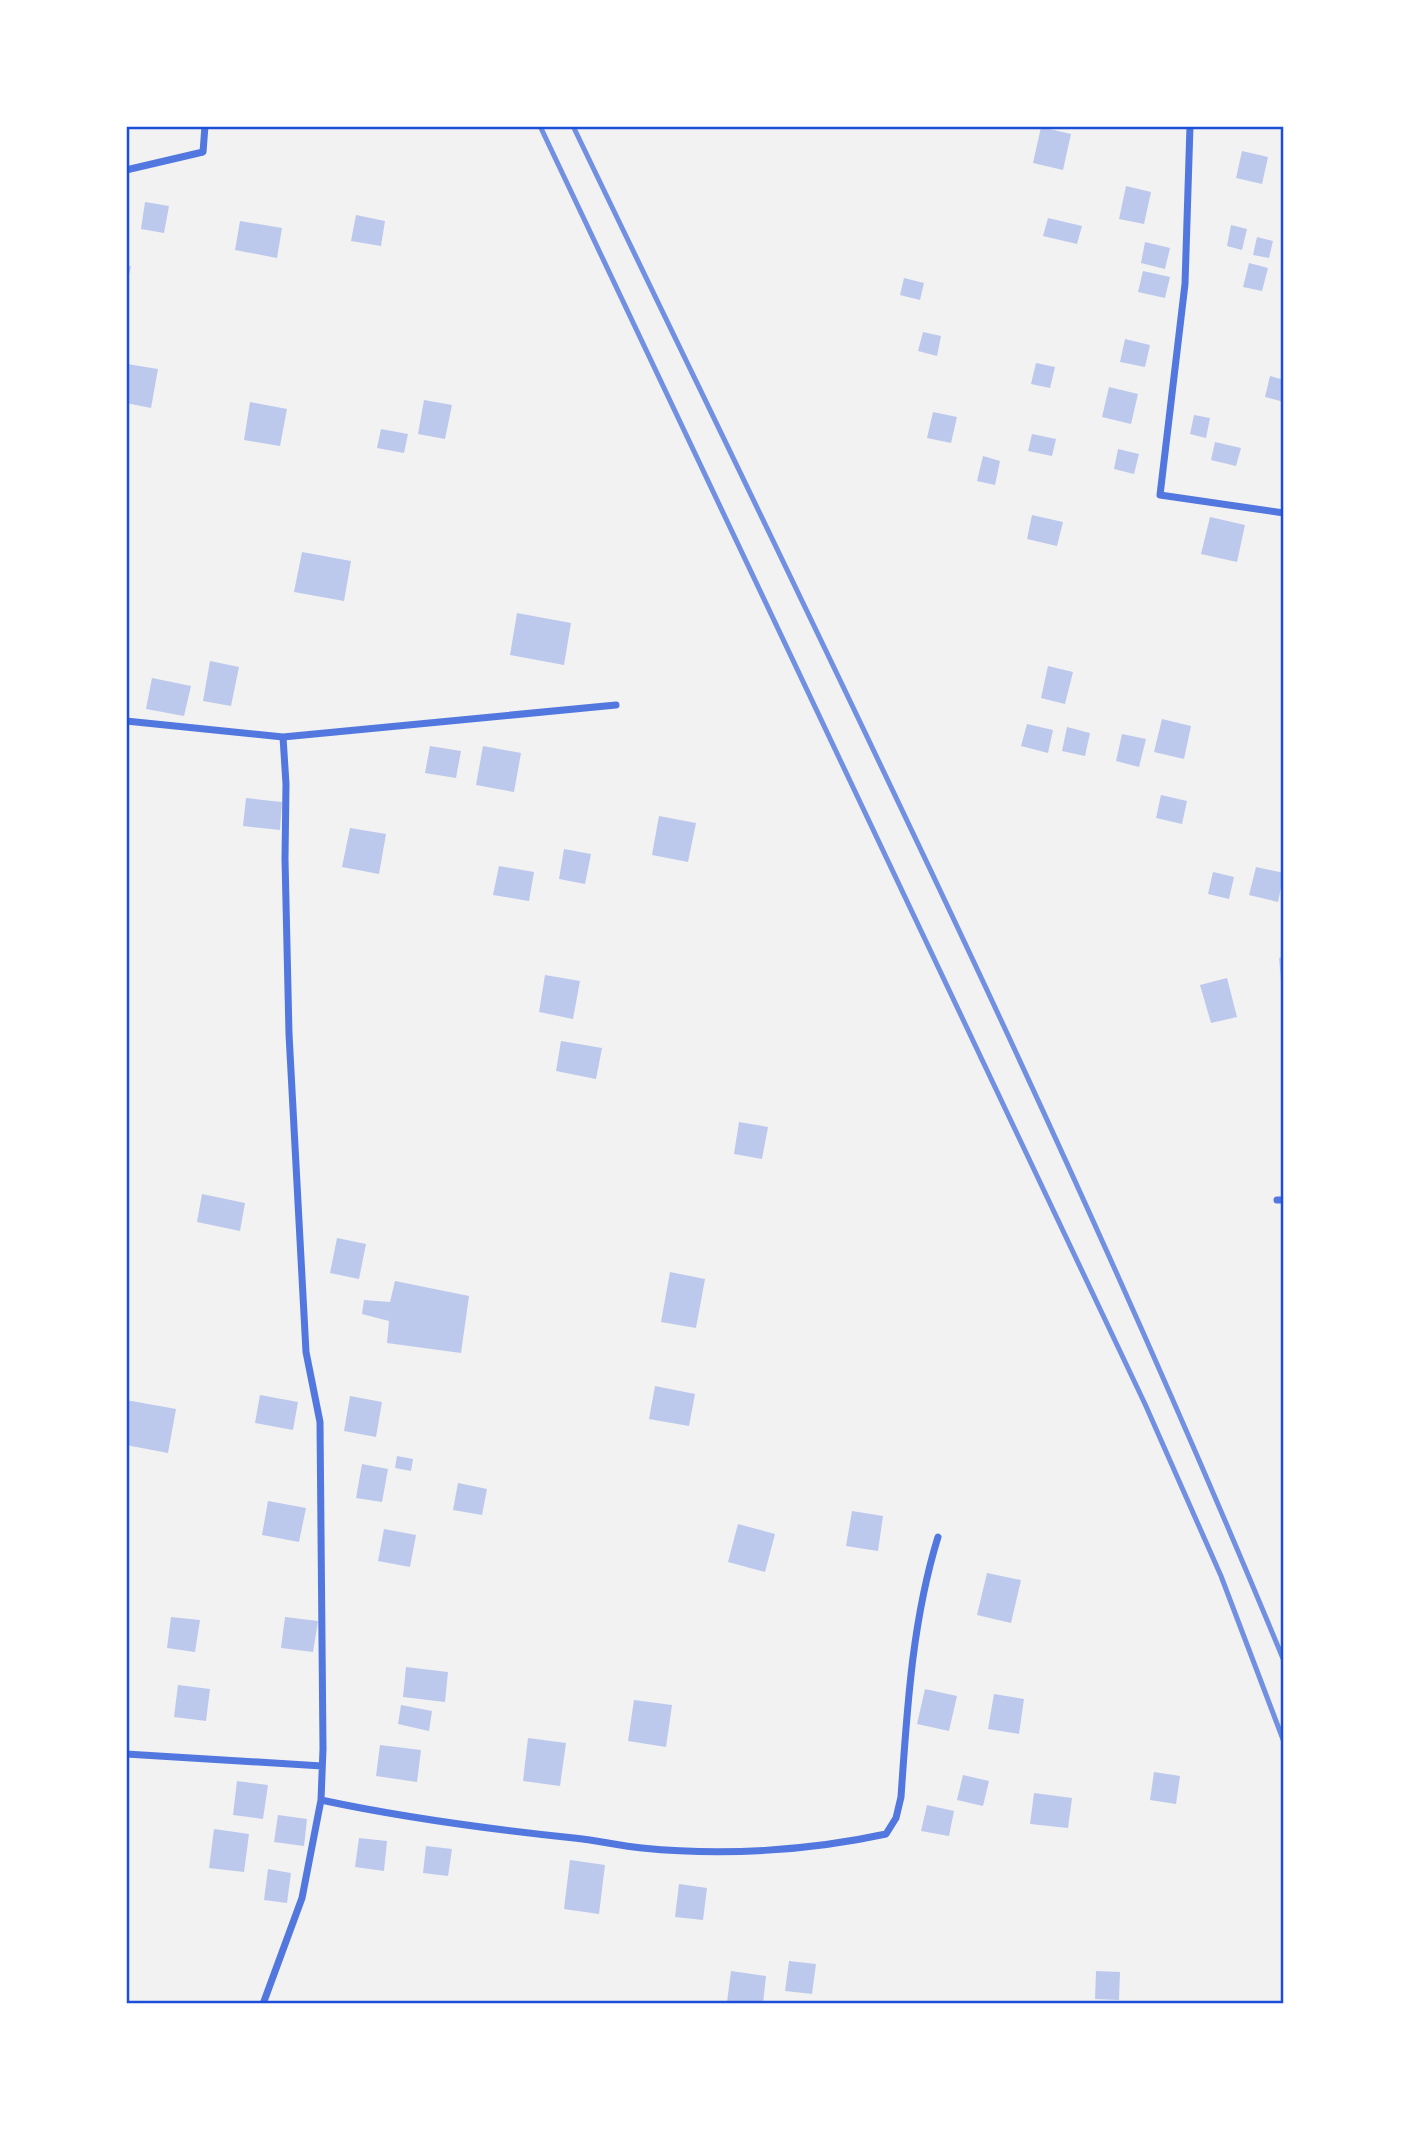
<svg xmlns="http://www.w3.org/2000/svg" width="1410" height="2130" font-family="'Noto Sans',sans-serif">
	<rect width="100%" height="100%" fill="#f2f2f2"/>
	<!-- building -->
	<path fill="#bdc9ec" d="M 1041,127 L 1071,134 L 1063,170 L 1033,163 Z
		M 1242,151 L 1268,157 L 1262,184 L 1236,178 Z
		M 1126,186 L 1151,192 L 1144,224 L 1119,219 Z
		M 145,202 L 169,206 L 164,233 L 141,229 Z
		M 356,215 L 385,221 L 381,246 L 351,241 Z
		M 1048,218 L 1082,226 L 1077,244 L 1043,236 Z
		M 240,221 L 282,228 L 277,258 L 235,250 Z
		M 1231,225 L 1247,229 L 1242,250 L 1227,246 Z
		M 1257,237 L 1273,241 L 1269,258 L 1253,255 Z
		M 1145,242 L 1170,248 L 1165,269 L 1141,263 Z
		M 1249,263 L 1268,268 L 1262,291 L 1243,287 Z
		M 126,266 L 131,266 L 127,284 L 126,284 Z
		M 1143,271 L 1170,277 L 1165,298 L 1138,292 Z
		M 904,278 L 924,283 L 920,300 L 900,295 Z
		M 923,332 L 941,336 L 937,356 L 918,351 Z
		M 1125,339 L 1150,345 L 1145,367 L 1120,362 Z
		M 1036,363 L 1055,367 L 1050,388 L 1031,384 Z
		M 127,364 L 158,369 L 151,408 L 126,403 Z
		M 1270,376 L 1284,380 L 1284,402 L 1265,397 Z
		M 1109,387 L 1138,394 L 1131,424 L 1102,417 Z
		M 424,400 L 452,405 L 445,439 L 418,434 Z
		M 250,402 L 287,409 L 280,446 L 244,440 Z
		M 933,412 L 957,417 L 951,443 L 927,438 Z
		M 1194,415 L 1210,418 L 1206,438 L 1190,434 Z
		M 381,429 L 408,434 L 404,453 L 377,448 Z
		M 1032,434 L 1056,439 L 1052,456 L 1028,451 Z
		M 1215,442 L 1241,448 L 1236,466 L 1211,460 Z
		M 1118,449 L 1139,454 L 1134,474 L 1114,469 Z
		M 983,456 L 1000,461 L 995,485 L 977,481 Z
		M 1032,515 L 1063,522 L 1057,546 L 1027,539 Z
		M 1210,517 L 1245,525 L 1237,562 L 1201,554 Z
		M 302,552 L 351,561 L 344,601 L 294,592 Z
		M 517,613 L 571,623 L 564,665 L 510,655 Z
		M 210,661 L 239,667 L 231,706 L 203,701 Z
		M 1048,666 L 1073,672 L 1065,704 L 1041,698 Z
		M 152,678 L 191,686 L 184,716 L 146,709 Z
		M 1162,719 L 1191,726 L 1184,759 L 1154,752 Z
		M 1027,724 L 1053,730 L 1048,753 L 1021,746 Z
		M 1067,727 L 1090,733 L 1085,756 L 1062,751 Z
		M 1122,734 L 1146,739 L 1139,767 L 1116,761 Z
		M 430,746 L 461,751 L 456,778 L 425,773 Z
		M 483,746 L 521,753 L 514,792 L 476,785 Z
		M 1161,795 L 1187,801 L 1182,824 L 1156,818 Z
		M 246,798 L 282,802 L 280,830 L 243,826 Z
		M 659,816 L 696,823 L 688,862 L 652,855 Z
		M 350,828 L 386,834 L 379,874 L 342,867 Z
		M 564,849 L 591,854 L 585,884 L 559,879 Z
		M 499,866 L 534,872 L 529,901 L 493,895 Z
		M 1256,867 L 1284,873 L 1278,902 L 1249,895 Z
		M 1213,872 L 1234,877 L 1229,899 L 1208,894 Z
		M 1284,957 L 1284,992 L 1282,992 L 1279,958 Z
		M 545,975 L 580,981 L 573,1019 L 539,1012 Z
		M 1227,978 L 1237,1017 L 1211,1023 L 1200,985 Z
		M 561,1041 L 602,1048 L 596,1079 L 556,1071 Z
		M 739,1122 L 768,1127 L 762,1159 L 734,1154 Z
		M 202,1194 L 245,1203 L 240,1231 L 197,1222 Z
		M 337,1238 L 366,1244 L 359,1279 L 330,1273 Z
		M 670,1272 L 705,1279 L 696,1328 L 661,1322 Z
		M 395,1281 L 469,1296 L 461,1353 L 387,1343 L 389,1321 L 362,1314 L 364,1300 L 390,1302 Z
		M 655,1386 L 695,1394 L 689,1426 L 649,1419 Z
		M 260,1395 L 298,1402 L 293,1430 L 255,1423 Z
		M 350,1396 L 382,1402 L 376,1437 L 344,1431 Z
		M 126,1400 L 176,1409 L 168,1453 L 126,1445 Z
		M 397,1456 L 413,1459 L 411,1471 L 395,1468 Z
		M 362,1464 L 388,1469 L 382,1502 L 356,1498 Z
		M 458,1483 L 487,1489 L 482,1515 L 453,1510 Z
		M 268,1501 L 306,1508 L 299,1542 L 262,1535 Z
		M 852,1511 L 883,1516 L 878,1551 L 846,1546 Z
		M 738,1524 L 775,1534 L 765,1572 L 728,1562 Z
		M 384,1529 L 416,1535 L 410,1567 L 378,1561 Z
		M 987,1573 L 1021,1580 L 1011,1623 L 977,1615 Z
		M 171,1617 L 200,1620 L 195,1652 L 167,1648 Z
		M 285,1617 L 318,1621 L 313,1652 L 281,1648 Z
		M 406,1667 L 448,1672 L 445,1702 L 403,1697 Z
		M 178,1685 L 210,1689 L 206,1721 L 174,1717 Z
		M 925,1689 L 957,1696 L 949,1731 L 917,1724 Z
		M 994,1694 L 1024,1699 L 1019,1734 L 988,1729 Z
		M 634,1700 L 672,1705 L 666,1747 L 628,1741 Z
		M 401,1705 L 432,1711 L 429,1731 L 398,1724 Z
		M 528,1738 L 566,1743 L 560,1786 L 523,1781 Z
		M 380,1745 L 421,1750 L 417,1782 L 376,1776 Z
		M 1154,1772 L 1180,1776 L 1176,1804 L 1150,1800 Z
		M 963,1775 L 989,1781 L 983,1806 L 957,1800 Z
		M 237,1781 L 268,1785 L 263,1819 L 233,1815 Z
		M 1034,1793 L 1072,1798 L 1068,1828 L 1030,1824 Z
		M 927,1805 L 954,1811 L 949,1836 L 921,1831 Z
		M 278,1815 L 307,1819 L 304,1846 L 274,1842 Z
		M 214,1829 L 249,1834 L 244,1872 L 209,1868 Z
		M 359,1838 L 387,1841 L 384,1871 L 355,1867 Z
		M 426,1846 L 452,1849 L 448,1876 L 423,1873 Z
		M 570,1860 L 605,1865 L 599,1914 L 564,1909 Z
		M 268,1869 L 291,1873 L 287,1903 L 264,1900 Z
		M 679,1884 L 707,1888 L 703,1920 L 675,1917 Z
		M 789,1961 L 816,1964 L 812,1994 L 785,1991 Z
		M 731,1971 L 766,1976 L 763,2004 L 727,2002 Z
		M 1096,1971 L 1120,1972 L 1119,2000 L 1095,1999 Z"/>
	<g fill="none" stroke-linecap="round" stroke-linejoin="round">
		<!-- minor -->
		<path stroke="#5277de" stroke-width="7" d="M 1190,126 L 1185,284 L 1160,495 L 1284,513
			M 126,170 L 203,152 L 205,126
			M 126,721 L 283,737 L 286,784 L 285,859 L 289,1034 L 306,1352 L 320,1422 L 323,1749 L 321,1800 L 302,1898 L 263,2004
			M 283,737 L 616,705
			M 1277,1200 L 1284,1200
			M 126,1754 L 322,1766
			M 321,1800 C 405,1818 488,1829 574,1838 C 597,1840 619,1846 642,1848 C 722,1856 808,1851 886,1834 L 896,1818 L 901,1797 C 907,1710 912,1621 938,1537"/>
		<!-- rail -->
		<path stroke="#7290e2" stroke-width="5" d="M 540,126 L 1145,1404 L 1221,1576 L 1284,1742
			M 573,126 C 817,634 1069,1140 1284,1661"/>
	</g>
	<!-- border -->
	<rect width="1410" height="2130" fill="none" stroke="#ffffff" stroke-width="256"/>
	<rect x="128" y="128" width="1154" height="1874" fill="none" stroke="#1d4ed8" stroke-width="2.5"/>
</svg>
